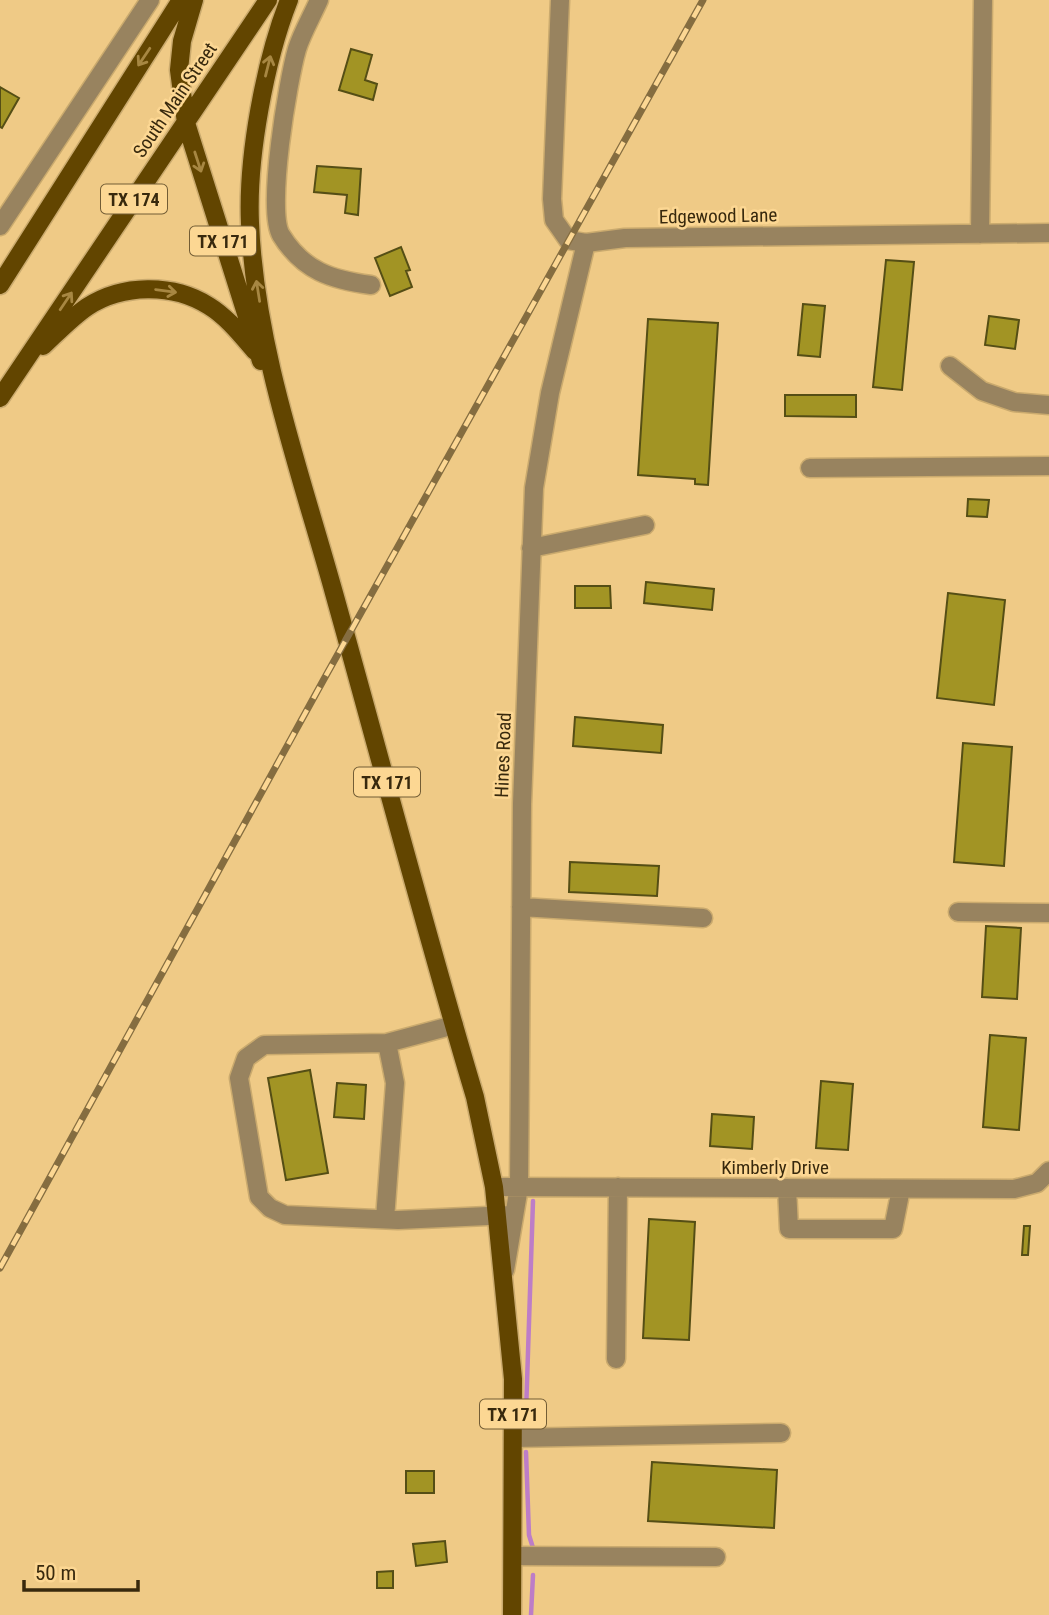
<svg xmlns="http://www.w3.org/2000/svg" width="1049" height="1615" font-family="'Roboto Condensed',sans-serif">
	<rect width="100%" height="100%" fill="#efca86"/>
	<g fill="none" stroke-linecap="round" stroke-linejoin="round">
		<!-- stream -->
		<path stroke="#bd7dc7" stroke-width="4.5" d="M 526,1413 L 533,1201
			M 526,1452 L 529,1535 L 533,1548
			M 531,1615 L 533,1575"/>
	</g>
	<!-- building -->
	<path fill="#a29424" stroke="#554e15" stroke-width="2" d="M 351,49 L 372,55 L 365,80 L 377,84 L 373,100 L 339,90 Z
		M 0,87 L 19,98 L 2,128 L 0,127 Z
		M 317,166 L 361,169 L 358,215 L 345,213 L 347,195 L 314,192 Z
		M 401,247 L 410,270 L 406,271 L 412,287 L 390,296 L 375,258 Z
		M 886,260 L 914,262 L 902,390 L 873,387 Z
		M 803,304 L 825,306 L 820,357 L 798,355 Z
		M 989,316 L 1019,320 L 1015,349 L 985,345 Z
		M 648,319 L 718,323 L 708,485 L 695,484 L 695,479 L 638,475 Z
		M 785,395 L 856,395 L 856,417 L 785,416 Z
		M 968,499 L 989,500 L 987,517 L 967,516 Z
		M 646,582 L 714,589 L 712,610 L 644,603 Z
		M 575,586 L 610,586 L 611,608 L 575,608 Z
		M 948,593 L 1005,600 L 994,705 L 937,698 Z
		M 575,717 L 663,725 L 661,753 L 573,746 Z
		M 963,743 L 1012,747 L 1004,866 L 954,862 Z
		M 570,862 L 659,866 L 657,896 L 569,892 Z
		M 986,926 L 1021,928 L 1017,999 L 982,997 Z
		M 990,1035 L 1026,1038 L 1019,1130 L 983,1127 Z
		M 310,1070 L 328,1173 L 286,1180 L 268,1078 Z
		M 821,1081 L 853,1084 L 848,1150 L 816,1148 Z
		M 337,1083 L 366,1085 L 364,1119 L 334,1117 Z
		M 712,1114 L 754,1117 L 752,1149 L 710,1146 Z
		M 649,1219 L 695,1222 L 689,1340 L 643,1338 Z
		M 1024,1226 L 1030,1226 L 1028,1255 L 1022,1255 Z
		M 652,1462 L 777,1470 L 774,1528 L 648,1521 Z
		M 406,1471 L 434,1471 L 434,1493 L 406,1493 Z
		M 445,1541 L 447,1562 L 416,1566 L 413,1544 Z
		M 393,1571 L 393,1588 L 377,1588 L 377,1572 Z"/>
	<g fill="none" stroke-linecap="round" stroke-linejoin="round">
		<defs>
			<path id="minor" d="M 319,0 C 312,16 302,33 297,49 C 288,80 266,210 281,235 C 303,271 332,280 371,285
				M 560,0 L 552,199 L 554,220 L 568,240 L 586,243 L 625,238 L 1049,233
				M 0,226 L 150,0
				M 980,234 L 983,0
				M 950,366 L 982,391 L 1014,402 L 1049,405
				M 810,468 L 1049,466
				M 531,548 L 645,525
				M 521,907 L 703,918
				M 958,912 L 1049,913
				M 387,1043 L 264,1045 L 246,1058 L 239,1078 L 259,1197 L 270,1208 L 285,1215 L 398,1220 L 511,1215
				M 494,1187 L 1014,1189 L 1037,1183 L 1049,1171
				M 787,1188 L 789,1229 L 893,1229 L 901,1189
				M 385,1219 L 395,1083 L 387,1043 L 454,1025
				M 505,1270 L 519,1187 L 522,804 L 534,488 L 550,393 L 586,243
				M 616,1359 L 618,1187
				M 513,1438 L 781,1433
				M 513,1556 L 716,1557"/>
			<path id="major" d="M 194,0 L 182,41 L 179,70 L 186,123 L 261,361
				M 289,0 C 265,61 247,157 250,223 C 255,347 301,474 334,593 C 381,761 425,930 475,1097 L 494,1187 L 513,1379 L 512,1615
				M 0,285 L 181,0
				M 43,346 C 57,333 71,318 87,307 C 122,284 173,283 209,306 C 227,317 241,335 255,351
				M 0,398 L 268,0"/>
		</defs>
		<!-- minor casing -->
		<use href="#minor" stroke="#caaa6e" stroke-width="21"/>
		<!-- major casing -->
		<use href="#major" stroke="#caaa6e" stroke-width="21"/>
		<!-- minor -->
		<use href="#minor" stroke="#98835f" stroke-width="18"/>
		<!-- major -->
		<use href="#major" stroke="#624500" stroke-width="18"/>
		<defs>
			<path id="rail" d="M 0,1268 L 324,679 L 703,0"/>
		</defs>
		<!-- rail casing -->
		<use href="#rail" stroke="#856d40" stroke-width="7"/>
		<!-- rail -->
		<use href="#rail" stroke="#fcd793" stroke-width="4.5" stroke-dasharray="13" stroke-linecap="butt"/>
	</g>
	<!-- one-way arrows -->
	<defs><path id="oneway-shaft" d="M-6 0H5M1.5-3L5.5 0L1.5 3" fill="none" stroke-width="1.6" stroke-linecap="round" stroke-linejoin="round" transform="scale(1.75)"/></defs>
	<g stroke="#a78742">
		<use href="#oneway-shaft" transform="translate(144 57) rotate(124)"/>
		<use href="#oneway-shaft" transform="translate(268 66) rotate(-76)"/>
		<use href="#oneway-shaft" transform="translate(198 162) rotate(72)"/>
		<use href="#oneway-shaft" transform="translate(166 291) rotate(8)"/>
		<use href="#oneway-shaft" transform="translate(258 291) rotate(-99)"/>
		<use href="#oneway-shaft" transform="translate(66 301) rotate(-56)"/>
	</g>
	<g text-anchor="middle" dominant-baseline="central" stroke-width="5" stroke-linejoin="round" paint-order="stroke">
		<!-- shield labels -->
		<g fill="#fcd793" stroke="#735d35" stroke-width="2">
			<rect x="101" y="184.5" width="66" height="29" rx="5"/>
			<rect x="190" y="226.5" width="66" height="29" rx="5"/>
			<rect x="354" y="767.5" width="66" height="29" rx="5"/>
			<rect x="480" y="1399.5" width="66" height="29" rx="5"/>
		</g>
		<g font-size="18" font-weight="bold" fill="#38290d">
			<text x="134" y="199">TX 174</text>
			<text x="223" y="241">TX 171</text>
			<text x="387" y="782">TX 171</text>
			<text x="513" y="1414">TX 171</text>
		</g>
		<!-- street labels -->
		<g font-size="19" fill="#38290d" stroke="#fcd793">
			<text transform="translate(175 100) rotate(-56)">South Main Street</text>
			<text transform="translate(718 216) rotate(-1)">Edgewood Lane</text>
			<text transform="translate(503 755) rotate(-88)">Hines Road</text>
			<text x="775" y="1167">Kimberly Drive</text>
		</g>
	</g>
	<!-- scale -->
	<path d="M24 1580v10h114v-10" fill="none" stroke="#38290d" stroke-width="3.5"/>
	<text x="35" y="1580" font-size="21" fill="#38290d" stroke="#fcd793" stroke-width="5" paint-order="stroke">50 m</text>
</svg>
